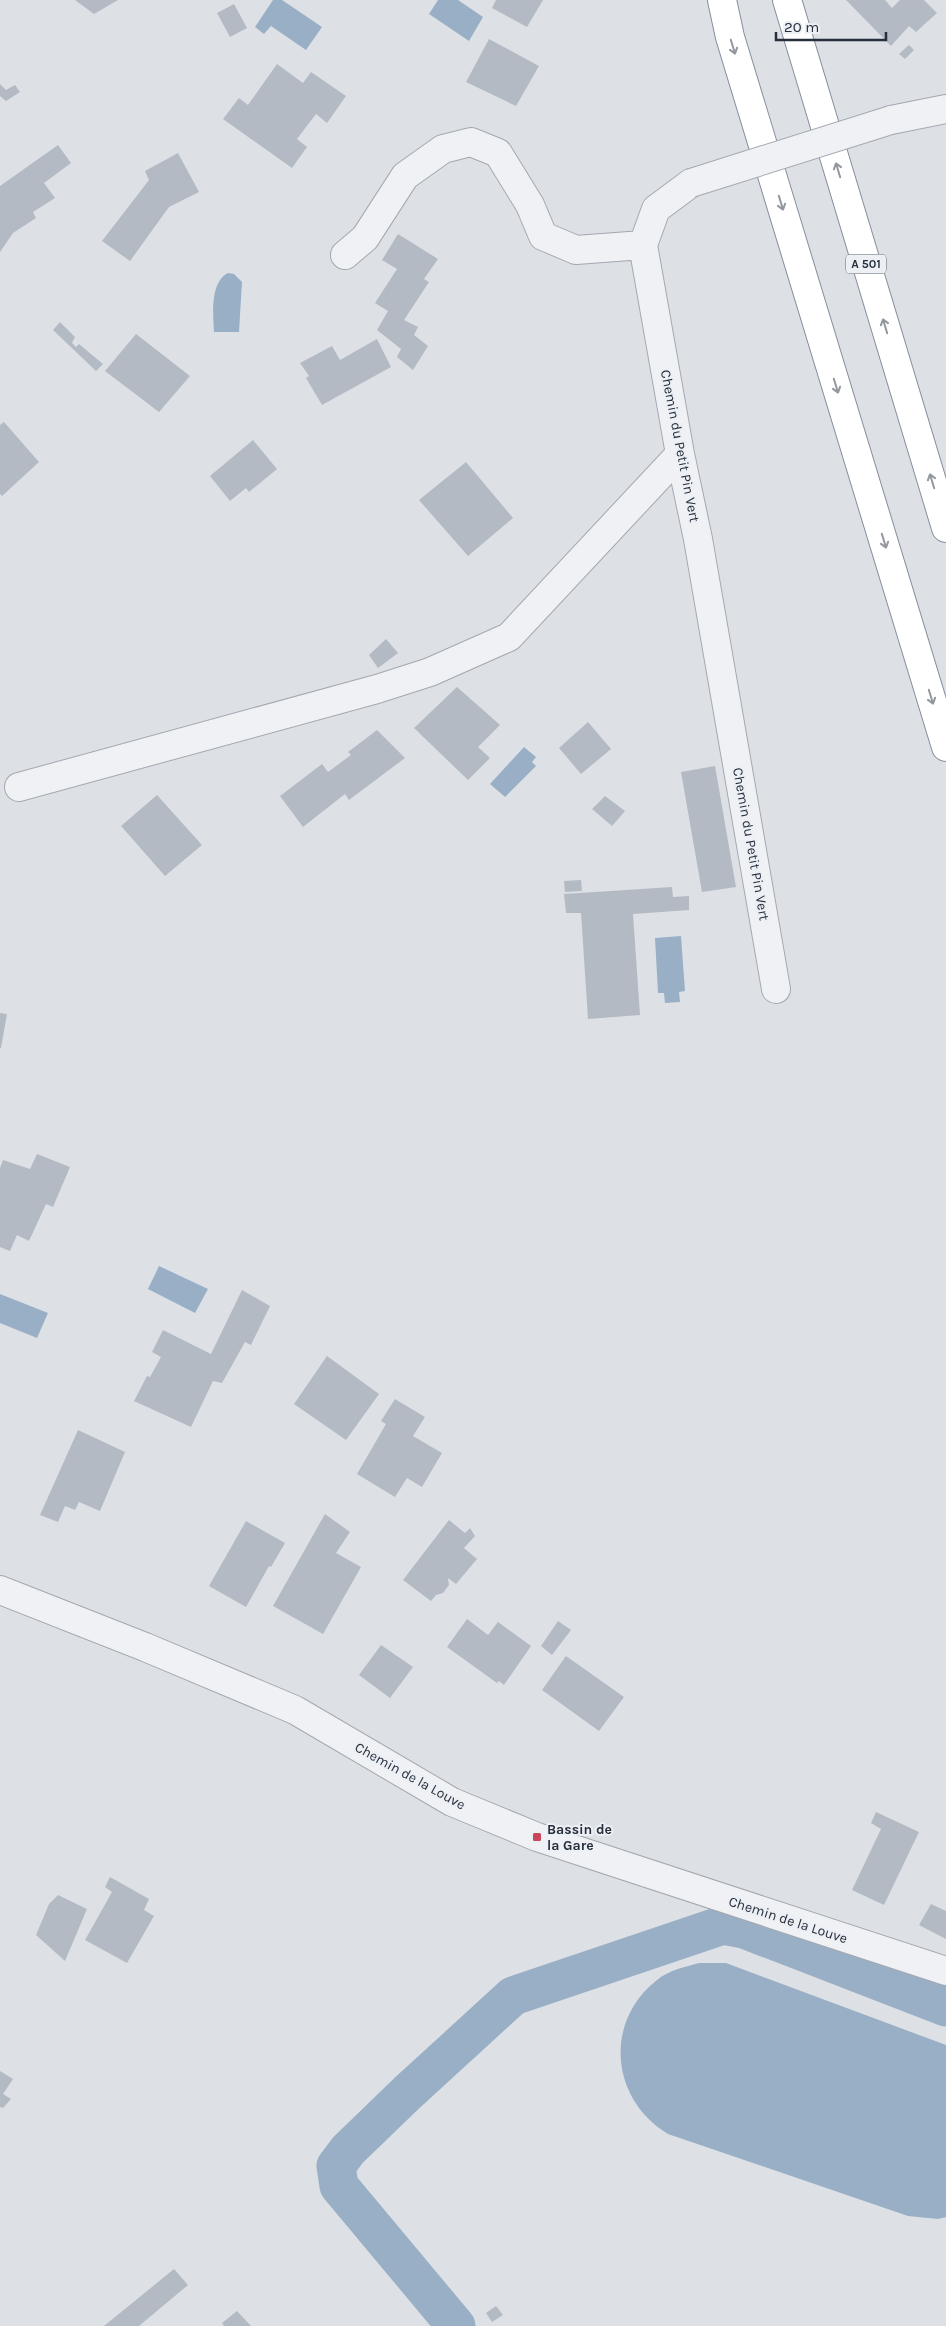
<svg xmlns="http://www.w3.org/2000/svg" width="946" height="2326" font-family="Karla,sans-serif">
	<rect width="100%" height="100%" fill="#dde1e6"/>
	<!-- water -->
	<path fill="#99afc5" d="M 273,0 L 282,0 L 322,27 L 306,50 L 271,26 L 264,34 L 255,27 Z
		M 438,0 L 458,0 L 483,17 L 469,41 L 429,14 Z
		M 228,273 L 234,274 L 242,282 L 239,332 L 214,332 C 213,314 210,282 228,273 Z
		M 524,747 L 536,757 L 532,762 L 536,766 L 505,797 L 490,784 Z
		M 681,936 L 685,991 L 679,992 L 680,1002 L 665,1003 L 664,993 L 658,993 L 655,938 Z
		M 159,1266 L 208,1289 L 195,1313 L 148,1289 Z
		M 0,1294 L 48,1313 L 37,1338 L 0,1323 Z
		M 699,1963 L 726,1963 L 946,2045 L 946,2217 L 938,2219 L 908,2216 L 668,2134 C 611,2100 603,2022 657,1980 C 669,1970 685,1967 699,1963 Z"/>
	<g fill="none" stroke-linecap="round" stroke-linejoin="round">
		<!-- canal -->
		<path stroke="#99afc5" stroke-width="39" d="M 456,2326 L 339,2186 L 336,2166 L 348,2150 L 407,2093 L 513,1996 L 723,1925 L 744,1929 L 946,2007"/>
	</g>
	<!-- building -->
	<path fill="#b4bac3" d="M 75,0 L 118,0 L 94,14 Z
		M 496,0 L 543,0 L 527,27 L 492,8 Z
		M 846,0 L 885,0 L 892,8 L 900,0 L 924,0 L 937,13 L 916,32 L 909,26 L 891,46 Z
		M 234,4 L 247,28 L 230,37 L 217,13 Z
		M 489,39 L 539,66 L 516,106 L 466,82 Z
		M 909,45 L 914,50 L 905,59 L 899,54 Z
		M 277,64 L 303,83 L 311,72 L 346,96 L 327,123 L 316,114 L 297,139 L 307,147 L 292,168 L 223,119 L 239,98 L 248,105 Z
		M 0,84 L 6,90 L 15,85 L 20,92 L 6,101 L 0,96 Z
		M 58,145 L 71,163 L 44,183 L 55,198 L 33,212 L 36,218 L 13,233 L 0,252 L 0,186 Z
		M 178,153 L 199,192 L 169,207 L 130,261 L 102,241 L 149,180 L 145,171 Z
		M 398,234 L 438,259 L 424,279 L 429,282 L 404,320 L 418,327 L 414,335 L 428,346 L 413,370 L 397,357 L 401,349 L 377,330 L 388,311 L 375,303 L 397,269 L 382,260 Z
		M 60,322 L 75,337 L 72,343 L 76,347 L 79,344 L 103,364 L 96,371 L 53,330 Z
		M 136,334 L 190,376 L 159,412 L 105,371 Z
		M 377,339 L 391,367 L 322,405 L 306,378 L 309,376 L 300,363 L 332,346 L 340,360 Z
		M 4,422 L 39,462 L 2,496 L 0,494 L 0,425 Z
		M 253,440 L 277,469 L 249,492 L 246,488 L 230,501 L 210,476 Z
		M 466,462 L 513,518 L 468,556 L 419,500 Z
		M 386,639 L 398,653 L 378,668 L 369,655 Z
		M 457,687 L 500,725 L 478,747 L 490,758 L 468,780 L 414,728 Z
		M 588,722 L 611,749 L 581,774 L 559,748 Z
		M 377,730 L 405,758 L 349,800 L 345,794 L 303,827 L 280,796 L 322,764 L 328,772 L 351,755 L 348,752 Z
		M 715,766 L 736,887 L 702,892 L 681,772 Z
		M 157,795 L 202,845 L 165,876 L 121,826 Z
		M 605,796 L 625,811 L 612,826 L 592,809 Z
		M 581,880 L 582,891 L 565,892 L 564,881 Z
		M 672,887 L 673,897 L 689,896 L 689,910 L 633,914 L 640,1015 L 588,1019 L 581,913 L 566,913 L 564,894 Z
		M 0,1013 L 7,1014 L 1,1048 L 0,1048 Z
		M 37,1154 L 70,1167 L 53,1207 L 46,1204 L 29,1241 L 17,1235 L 10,1251 L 0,1247 L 0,1168 L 3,1160 L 30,1169 Z
		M 242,1290 L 270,1306 L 251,1345 L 245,1342 L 222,1383 L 213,1381 L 191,1427 L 134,1401 L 147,1376 L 150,1377 L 161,1357 L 152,1352 L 163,1330 L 211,1354 Z
		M 327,1356 L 379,1394 L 346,1440 L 294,1404 Z
		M 395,1399 L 425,1417 L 413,1436 L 442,1453 L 422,1487 L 407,1478 L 395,1497 L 357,1474 L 386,1424 L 381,1421 Z
		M 78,1430 L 125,1452 L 100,1511 L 79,1502 L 75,1510 L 65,1506 L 58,1522 L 40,1515 Z
		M 325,1514 L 350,1532 L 336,1553 L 361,1567 L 323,1634 L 273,1606 Z
		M 449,1520 L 465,1533 L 470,1528 L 475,1536 L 464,1548 L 477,1559 L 456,1584 L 448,1578 L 449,1585 L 443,1593 L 436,1595 L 431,1601 L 403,1580 Z
		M 246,1521 L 285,1543 L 271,1567 L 269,1566 L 246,1607 L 209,1586 Z
		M 467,1619 L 488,1635 L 498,1622 L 531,1646 L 504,1685 L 499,1681 L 497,1683 L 447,1647 Z
		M 558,1621 L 571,1630 L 552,1655 L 541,1646 Z
		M 381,1645 L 413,1667 L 390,1698 L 359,1675 Z
		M 566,1656 L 624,1697 L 599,1731 L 542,1690 Z
		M 876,1812 L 919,1832 L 884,1905 L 852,1890 L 881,1829 L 871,1823 Z
		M 110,1877 L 149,1899 L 144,1910 L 154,1916 L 127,1963 L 85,1940 L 112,1892 L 105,1887 Z
		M 58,1895 L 87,1909 L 65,1961 L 36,1935 L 49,1904 Z
		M 931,1904 L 946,1911 L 946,1939 L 919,1925 Z
		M 0,2071 L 13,2079 L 3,2094 L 11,2099 L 3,2108 L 0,2107 Z
		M 174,2269 L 188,2285 L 139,2326 L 104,2326 Z
		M 496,2306 L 503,2315 L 492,2322 L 486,2313 Z
		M 237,2311 L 251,2326 L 224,2326 L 222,2323 Z"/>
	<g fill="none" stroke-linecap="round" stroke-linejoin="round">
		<defs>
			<path id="street" d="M 891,120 L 946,109
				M 691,183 L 656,209 L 643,245 L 680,454 L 698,539 L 776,989
				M 345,255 L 365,238 L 405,176 L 443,149 L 471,142 L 498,153 L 530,205 L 543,236 L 576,250 L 643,245
				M 19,787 L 377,689 L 430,672 L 509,637 L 680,454
				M 0,1590 L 145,1647 L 295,1710 L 452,1802 L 537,1837 L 946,1971"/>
			<path id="highway" d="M 722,0 L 730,37 L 946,747
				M 787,0 L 946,528"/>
		</defs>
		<!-- street casing -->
		<use href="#street" stroke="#a3a8b0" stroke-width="30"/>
		<!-- highway casing -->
		<use href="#highway" stroke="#858f9c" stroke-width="30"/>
		<!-- street -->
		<use href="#street" stroke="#eff1f5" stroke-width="28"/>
		<!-- highway -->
		<use href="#highway" stroke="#fff" stroke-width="28"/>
		<defs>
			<path id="street-bridge" d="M 691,183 L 891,120"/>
		</defs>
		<!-- street-bridge casing -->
		<use href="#street-bridge" stroke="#a3a8b0" stroke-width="30" stroke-linecap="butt"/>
		<!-- street-bridge -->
		<use href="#street-bridge" stroke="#eff1f5" stroke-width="28"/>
	</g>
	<!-- one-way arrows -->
	<defs><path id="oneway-shaft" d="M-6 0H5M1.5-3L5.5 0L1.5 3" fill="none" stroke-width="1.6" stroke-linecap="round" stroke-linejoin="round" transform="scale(1.25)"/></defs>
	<g stroke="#93979e">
		<use href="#oneway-shaft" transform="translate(733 47) rotate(73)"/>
		<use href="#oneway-shaft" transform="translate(838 170) rotate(-107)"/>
		<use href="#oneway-shaft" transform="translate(781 203) rotate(73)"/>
		<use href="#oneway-shaft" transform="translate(885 326) rotate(-107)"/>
		<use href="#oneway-shaft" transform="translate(836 386) rotate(73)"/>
		<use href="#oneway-shaft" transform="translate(932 481) rotate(-107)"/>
		<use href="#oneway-shaft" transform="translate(884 541) rotate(73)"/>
		<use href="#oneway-shaft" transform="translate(931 697) rotate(73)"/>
	</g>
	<!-- markers -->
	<rect fill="#c8455c" stroke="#eceff4" stroke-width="2" x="532" y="1832" width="10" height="10" rx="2.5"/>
	<g text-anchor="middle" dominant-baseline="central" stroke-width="4" stroke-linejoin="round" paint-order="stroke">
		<!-- shield labels -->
		<rect fill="#eceff4" stroke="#626973" stroke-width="1" x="846" y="254.5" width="40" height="19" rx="4"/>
		<g font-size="12" font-weight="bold" fill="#272f3c">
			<text x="866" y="264">A 501</text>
		</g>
		<!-- street labels -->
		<g font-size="14" fill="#272f3c" stroke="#eceff4">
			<text transform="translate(680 446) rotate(79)">Chemin du Petit Pin Vert</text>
			<text transform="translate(751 844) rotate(80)">Chemin du Petit Pin Vert</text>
			<text transform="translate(410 1776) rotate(29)">Chemin de la Louve</text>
			<text transform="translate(788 1920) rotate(18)">Chemin de la Louve</text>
		</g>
		<!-- poi labels -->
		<g font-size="14" font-weight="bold" fill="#272f3c" stroke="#eceff4" text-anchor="start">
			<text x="547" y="1829">Bassin de<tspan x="547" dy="16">la Gare</tspan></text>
		</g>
	</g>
	<!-- scale -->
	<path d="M776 32v8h110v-8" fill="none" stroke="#272f3c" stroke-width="2.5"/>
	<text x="784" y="32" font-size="15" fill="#272f3c" stroke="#eceff4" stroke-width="4" paint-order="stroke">20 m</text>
</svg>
